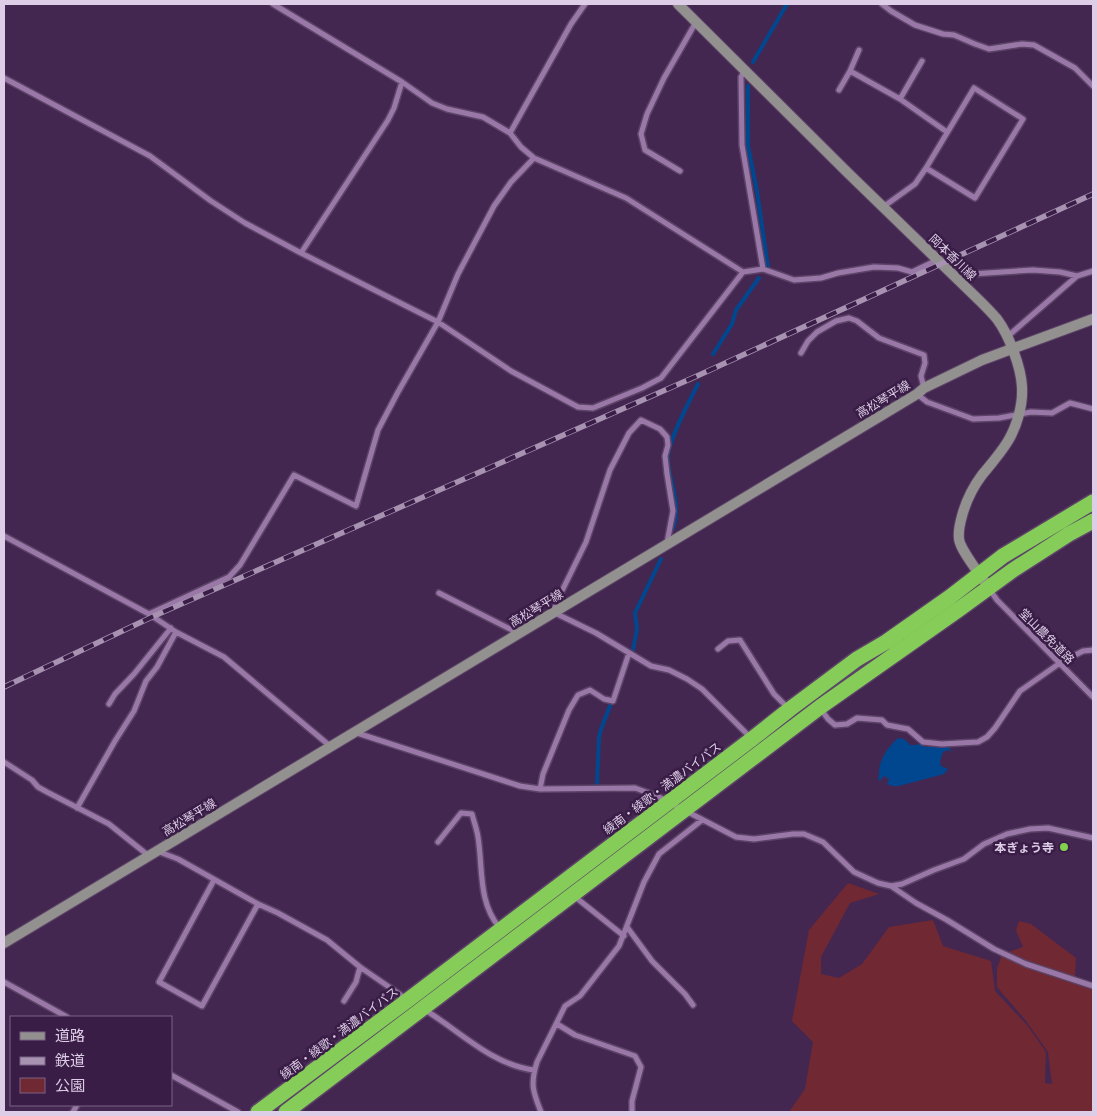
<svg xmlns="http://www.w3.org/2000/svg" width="1097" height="1116" font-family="Manrope,'Noto Sans JP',sans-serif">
	<rect width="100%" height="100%" fill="#442751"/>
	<!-- green -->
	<path fill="#702832" d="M 848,883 L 879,894 L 850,903 L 821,957 L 821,974 L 839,978 L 862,964 L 889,927 L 933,920 L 943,946 L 991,961 L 995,991 L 1027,1025 L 1046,1052 L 1045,1083 L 1052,1084 L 1048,1052 L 1026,1021 L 997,987 L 997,968 L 1002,955 L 1024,966 L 1093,989 L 1093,1112 L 789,1112 L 805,1089 L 813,1042 L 792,1021 L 809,930 Z
		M 1019,921 L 1031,924 L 1076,958 L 1075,977 L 1027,961 L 1009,952 L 1023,947 L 1016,930 Z"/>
	<!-- water -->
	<path fill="#00478f" d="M 898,738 C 904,738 907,741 910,745 L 917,745 L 919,743 L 926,747 L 949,747 L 952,752 L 948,750 L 943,752 L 940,761 L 941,766 L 948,769 L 944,774 L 899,786 L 892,786 L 887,784 L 889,779 L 884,776 L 880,781 L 878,779 C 879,777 879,774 879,771 C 880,758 889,746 898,738 Z"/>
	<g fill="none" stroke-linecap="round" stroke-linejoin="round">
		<!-- stream -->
		<path stroke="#00478f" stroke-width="4" d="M 753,62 L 787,4
			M 748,86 L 748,146 L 757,191 L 768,268
			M 713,354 L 732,324 L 736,310 L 759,278
			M 673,529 C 674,524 676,519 676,514 C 678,494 667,475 668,456 C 670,437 689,402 698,384
			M 633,650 L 637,629 L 635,613 L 661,559
			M 597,784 L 599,738 L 601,729 L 610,706"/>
		<defs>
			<path id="street" d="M 273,4 L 402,82 L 432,103 L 447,109 L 483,117 L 510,133 L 521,147 L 534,158 L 626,198 L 743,272
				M 882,4 L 891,11 L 915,25 L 943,34 L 954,35 L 975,44 L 989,49 L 1022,44 L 1034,45 L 1075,68 L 1093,86
				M 745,70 L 741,77 L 742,145 L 763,269
				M 850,71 L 900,99 L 947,132
				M 4,78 L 150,156 L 211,201 L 245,223 L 301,253 L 438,322 L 511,371 L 578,407 L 593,408 L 642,388 L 661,378 L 743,272 L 763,269 L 794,280 L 821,278 L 838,273 L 874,267 L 898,268 L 912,272 L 937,260
				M 839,90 L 850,71 L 859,50
				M 900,99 L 922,61
				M 510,133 L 571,24 L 585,4
				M 680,171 L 645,150 L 641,134 L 647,114 L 664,78 L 696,22
				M 883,207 L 915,184 L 926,168 L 974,88 L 1023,119 L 975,198 L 926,168
				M 301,253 L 388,120 L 394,108 L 402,82
				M 956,277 L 972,274 L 1033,270 L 1060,272 L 1077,276 L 1093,271
				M 1007,337 L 1077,276
				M 801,353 L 808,341 L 817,332 L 836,321 L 849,318 L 857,321 L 879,338 L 924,355 L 925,363 L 921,376 L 924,388
				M 917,394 L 927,402 L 973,419 L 999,418 L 1031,412 L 1052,413 L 1070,403 L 1093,409
				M 4,536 L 149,614 L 176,632 L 224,657 L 330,746
				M 667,543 L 673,511 L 667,474 L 665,456 L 668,445 L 667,437 L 660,429 L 641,420 L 629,433 L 610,470 L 586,542 L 558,599 L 553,612 L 596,633 L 651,666 L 669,670 L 687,679 L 702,689 L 751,738
				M 990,590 L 997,600 L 1093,697
				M 439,593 L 518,633
				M 149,614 L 229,577 L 240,565 L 294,475 L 356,506 L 378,430 L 398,392 L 438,322 L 458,274 L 494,206 L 511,182 L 534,158
				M 718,649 L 728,641 L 740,640 L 774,694 L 789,709
				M 109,704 L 115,694 L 134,674 L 171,628
				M 820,708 L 828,719 L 835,725 L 847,724 L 857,718 L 882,720 L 887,725 L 908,729 L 923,742 L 942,744 L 978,742 L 987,737 L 995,728 L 1020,691 L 1060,663 L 1083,651 L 1093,650
				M 354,732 L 520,786 L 540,789 L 635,788 L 657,796 L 736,837 L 754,839 L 793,834 L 804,834 L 823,842 L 854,872 L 878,883 L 891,886 L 902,884 L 934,870 L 964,859 L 984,844 L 1007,834 L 1030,829 L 1048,828 L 1093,838
				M 4,762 L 32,780 L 38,787 L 47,792 L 109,824 L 149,856
				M 540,789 L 543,774 L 569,710 L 578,695 L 590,690 L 604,699 L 613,701 L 629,653
				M 77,808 L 115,741 L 134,711 L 146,681 L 157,667 L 176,632
				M 438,842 L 461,813 L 472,814 C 474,822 477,830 478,837 C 483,868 478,902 499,927
				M 157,851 L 178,859 L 258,904 L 278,913 L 327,940 L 360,967 L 405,998
				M 214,880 L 159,982 L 202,1006 L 258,904
				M 891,886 L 916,903 L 947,920 L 994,949 L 1026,964 L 1093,986
				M 574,896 L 624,936
				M 627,927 L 652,961 L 685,994 L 693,1005
				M 4,982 L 67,1017
				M 344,1001 L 356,982 L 360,967
				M 425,1010 C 460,1031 492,1065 534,1070
				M 557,1024 L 575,1035 L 635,1056 L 641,1067 L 632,1101 L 632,1112
				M 171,1075 L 238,1112
				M 73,1112 L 77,1105
				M 541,1112 C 533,1092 530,1084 537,1062 L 565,1006 L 580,996 L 619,946 L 644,882 L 659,854 L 702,820"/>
			<path id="secondary" d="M 678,4 L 848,173 L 981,302 C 987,308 992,313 997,319 C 1009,335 1021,367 1022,387 C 1023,405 1017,426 1008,441 C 1000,454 991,464 982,475 C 973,487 966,501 962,516 C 960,523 958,531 959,539 C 960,550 982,577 989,588
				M 4,943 L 917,394 L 924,388 L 982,360 L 1093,319"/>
			<path id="highway" d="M 258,1112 L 408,1000 L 752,739 L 790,709 L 857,659 L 886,642 L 950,597 L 1003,556 L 1093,502
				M 286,1112 L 820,707 L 958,610 L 1013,570 L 1069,534 L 1093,521"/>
		</defs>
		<!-- street casing -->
		<use href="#street" stroke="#5c4367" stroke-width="8"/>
		<!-- secondary casing -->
		<use href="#secondary" stroke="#5c4367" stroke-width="12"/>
		<!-- highway casing -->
		<use href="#highway" stroke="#5c4367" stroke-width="18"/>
		<!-- street -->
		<use href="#street" stroke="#9978a7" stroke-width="5"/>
		<!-- secondary -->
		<use href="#secondary" stroke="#939190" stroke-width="10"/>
		<!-- highway -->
		<use href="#highway" stroke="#85cc59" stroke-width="15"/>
		<defs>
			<path id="rail" d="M 4,687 L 154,616 L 697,376 L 1093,194"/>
		</defs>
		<!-- rail casing -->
		<use href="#rail" stroke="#a792b2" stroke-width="5.5"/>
		<!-- rail -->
		<use href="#rail" stroke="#391d46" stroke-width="4" stroke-dasharray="11" stroke-linecap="butt"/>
	</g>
	<!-- markers -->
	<circle fill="#82d04f" stroke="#391d46" stroke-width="2" cx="1064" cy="847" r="5"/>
	<g text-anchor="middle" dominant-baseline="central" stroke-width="5" stroke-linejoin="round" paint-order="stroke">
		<!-- street labels -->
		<g font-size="12" fill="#decde7" stroke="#391d46">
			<text transform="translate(953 257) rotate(44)">岡本香川線</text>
			<text transform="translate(883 399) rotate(-31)">高松琴平線</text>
			<text transform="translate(536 608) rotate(-31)">高松琴平線</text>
			<text transform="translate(1047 636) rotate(45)">堂山農免道路</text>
			<text transform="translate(662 788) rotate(-37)">綾南・綾歌・満濃バイパス</text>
			<text transform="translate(189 817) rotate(-31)">高松琴平線</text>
			<text transform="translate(339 1033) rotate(-37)">綾南・綾歌・満濃バイパス</text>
		</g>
		<!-- poi labels -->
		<g font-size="12" font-weight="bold" fill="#decde7" stroke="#391d46" text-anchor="end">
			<text x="1054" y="847">本ぎょう寺</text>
		</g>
	</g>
	<!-- border -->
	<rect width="1097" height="1116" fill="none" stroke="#decde7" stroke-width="10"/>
	<!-- legend -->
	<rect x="10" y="1016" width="162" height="90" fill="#391d46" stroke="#7b6386"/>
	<rect x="20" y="1032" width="25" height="8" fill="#939190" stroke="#7b6386"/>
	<text x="55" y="1041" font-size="15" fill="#decde7">道路</text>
	<rect x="20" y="1057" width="25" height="8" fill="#a792b2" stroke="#7b6386"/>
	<text x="55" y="1066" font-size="15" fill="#decde7">鉄道</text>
	<rect x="20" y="1078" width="25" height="15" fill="#702832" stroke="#7b6386"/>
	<text x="55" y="1091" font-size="15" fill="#decde7">公園</text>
</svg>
